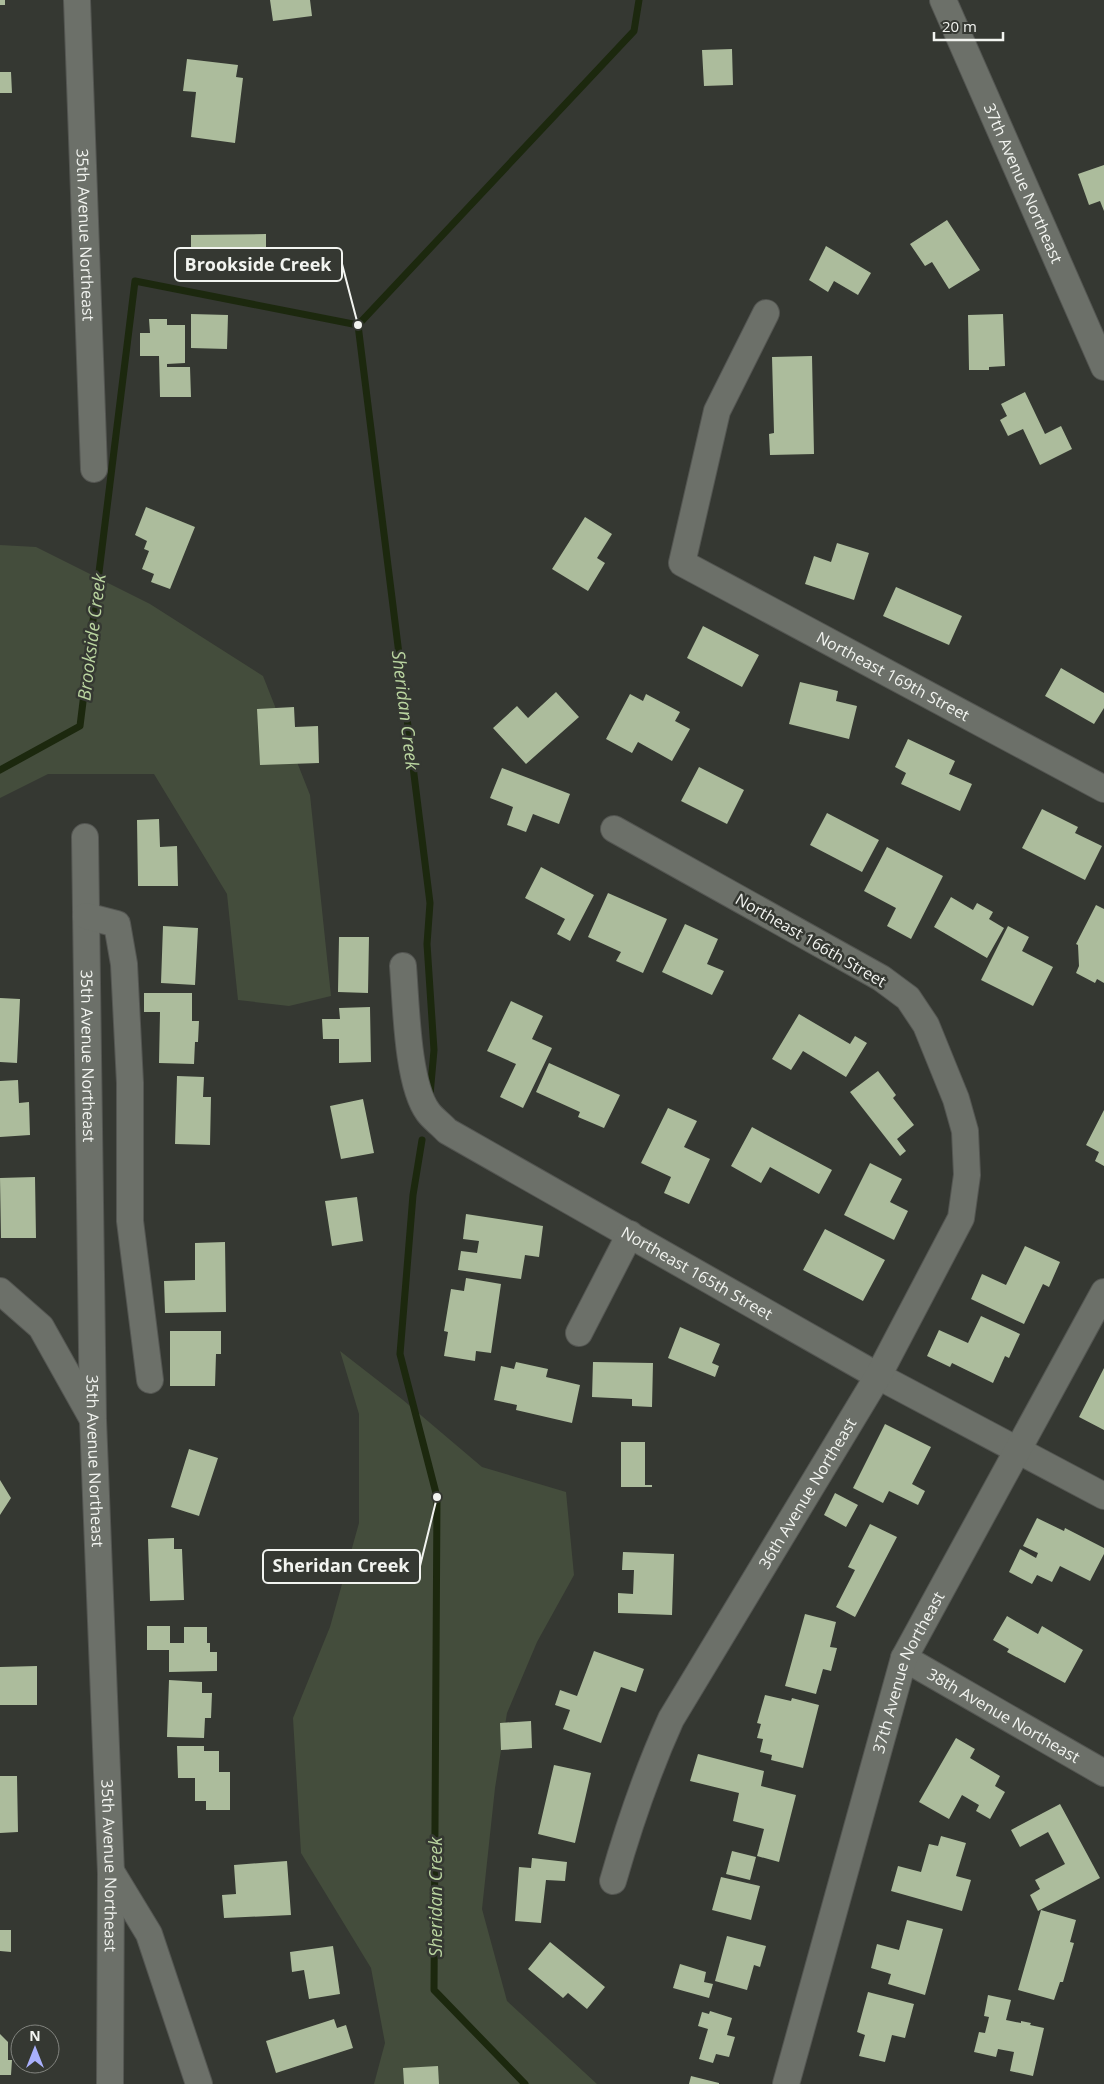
<svg xmlns="http://www.w3.org/2000/svg" width="1104" height="2084" font-family="'Open Sans',sans-serif">
	<rect width="100%" height="100%" fill="#353832"/>
	<!-- green -->
	<path fill="#444d3c" d="M 0,545 L 36,547 L 150,604 L 263,676 L 310,795 L 331,996 L 289,1006 L 238,1000 L 227,894 L 154,774 L 48,774 L 0,798 Z
		M 340,1351 L 403,1400 L 482,1467 L 566,1492 L 574,1575 L 537,1642 L 507,1713 L 495,1788 L 482,1909 L 507,2001 L 597,2084 L 374,2084 L 385,2043 L 371,1968 L 301,1853 L 293,1718 L 330,1627 L 359,1523 L 359,1414 Z"/>
	<g fill="none" stroke-linecap="round" stroke-linejoin="round">
		<!-- stream -->
		<path stroke="#1c280e" stroke-width="7" d="M 358,325 L 430,903 L 427,944 L 434,1050 L 430,1095
			M 0,770 L 80,726 L 135,281 L 358,325 L 634,31 L 639,0
			M 422,1140 L 413,1195 L 400,1354 L 437,1497 L 434,1990 L 525,2084"/>
	</g>
	<!-- building -->
	<path fill="#acbc9c" d="M 0,0 L 5,0 L 5,5 L 0,5 Z
		M 270,0 L 310,0 L 312,16 L 273,21 Z
		M 732,49 L 733,85 L 704,86 L 702,50 Z
		M 187,59 L 238,65 L 236,77 L 243,78 L 235,143 L 191,137 L 196,92 L 183,91 Z
		M 0,72 L 11,72 L 12,93 L 0,93 Z
		M 1104,165 L 1104,211 L 1100,201 L 1089,205 L 1078,174 Z
		M 947,220 L 980,270 L 949,289 L 932,262 L 925,266 L 910,244 Z
		M 266,234 L 266,271 L 191,272 L 191,235 Z
		M 826,246 L 871,273 L 858,295 L 834,281 L 828,292 L 809,280 Z
		M 191,314 L 228,315 L 227,349 L 191,348 Z
		M 1003,314 L 1005,366 L 989,367 L 989,370 L 969,370 L 968,315 Z
		M 149,319 L 167,319 L 167,325 L 185,325 L 185,363 L 167,364 L 167,367 L 190,367 L 191,397 L 160,397 L 159,356 L 140,356 L 140,333 L 150,333 Z
		M 812,356 L 814,454 L 770,455 L 769,434 L 774,433 L 772,357 Z
		M 1025,392 L 1045,434 L 1061,426 L 1072,449 L 1040,465 L 1023,429 L 1008,436 L 1000,420 L 1007,416 L 1001,404 Z
		M 146,507 L 195,527 L 170,589 L 151,582 L 154,574 L 142,569 L 149,551 L 144,549 L 147,541 L 135,535 Z
		M 585,517 L 612,534 L 597,558 L 605,563 L 588,591 L 552,569 Z
		M 837,543 L 869,553 L 854,600 L 805,584 L 814,556 L 831,562 Z
		M 896,587 L 962,616 L 949,645 L 883,616 Z
		M 703,626 L 759,655 L 742,687 L 687,658 Z
		M 1061,668 L 1104,693 L 1104,708 L 1094,724 L 1045,696 Z
		M 800,682 L 838,691 L 836,701 L 857,706 L 849,739 L 789,724 Z
		M 556,692 L 579,717 L 526,764 L 493,728 L 517,706 L 528,718 Z
		M 630,694 L 643,701 L 646,694 L 680,712 L 675,721 L 690,729 L 672,761 L 638,742 L 632,753 L 606,739 Z
		M 294,707 L 295,727 L 318,726 L 319,763 L 260,765 L 257,709 Z
		M 908,739 L 955,761 L 949,774 L 972,784 L 960,811 L 901,784 L 906,773 L 895,767 Z
		M 699,767 L 744,790 L 727,824 L 681,801 Z
		M 502,768 L 570,794 L 559,824 L 533,814 L 526,832 L 507,825 L 513,807 L 490,798 Z
		M 1042,809 L 1078,827 L 1075,833 L 1102,846 L 1085,880 L 1022,848 Z
		M 827,813 L 879,840 L 862,872 L 810,845 Z
		M 159,819 L 160,847 L 177,846 L 178,886 L 138,886 L 137,820 Z
		M 887,847 L 943,876 L 911,939 L 887,926 L 896,908 L 864,891 Z
		M 541,867 L 594,895 L 570,941 L 557,934 L 565,919 L 525,898 Z
		M 608,893 L 667,919 L 643,973 L 616,961 L 621,952 L 588,937 Z
		M 951,897 L 973,910 L 977,903 L 993,912 L 989,919 L 1004,928 L 987,958 L 934,927 Z
		M 1096,905 L 1104,909 L 1104,983 L 1097,979 L 1095,983 L 1076,973 L 1079,966 L 1078,945 L 1076,944 Z
		M 685,924 L 718,939 L 707,964 L 724,971 L 712,995 L 662,972 Z
		M 163,926 L 198,928 L 195,985 L 161,983 Z
		M 1008,926 L 1029,937 L 1022,951 L 1053,967 L 1033,1006 L 981,980 Z
		M 339,937 L 369,937 L 368,993 L 338,992 Z
		M 144,993 L 192,993 L 192,1021 L 199,1021 L 198,1042 L 195,1042 L 194,1064 L 159,1063 L 160,1012 L 144,1012 Z
		M 0,998 L 20,999 L 17,1063 L 0,1062 Z
		M 511,1001 L 543,1016 L 532,1039 L 552,1048 L 523,1108 L 500,1097 L 516,1064 L 487,1051 Z
		M 370,1007 L 371,1062 L 339,1063 L 339,1039 L 323,1039 L 322,1019 L 340,1019 L 339,1008 Z
		M 799,1014 L 850,1044 L 855,1036 L 867,1043 L 846,1077 L 803,1051 L 791,1070 L 772,1059 Z
		M 549,1063 L 620,1095 L 604,1128 L 578,1117 L 580,1112 L 536,1092 Z
		M 878,1071 L 896,1095 L 893,1098 L 914,1125 L 897,1139 L 906,1151 L 900,1156 L 850,1092 Z
		M 177,1076 L 204,1077 L 203,1097 L 211,1097 L 210,1145 L 175,1144 Z
		M 18,1080 L 19,1103 L 29,1102 L 30,1135 L 0,1137 L 0,1081 Z
		M 363,1099 L 374,1153 L 341,1159 L 330,1106 Z
		M 668,1108 L 697,1121 L 684,1147 L 710,1159 L 689,1204 L 664,1193 L 671,1177 L 641,1163 Z
		M 1104,1110 L 1104,1166 L 1095,1161 L 1099,1152 L 1086,1145 Z
		M 752,1127 L 832,1170 L 819,1194 L 770,1167 L 761,1183 L 731,1166 Z
		M 870,1163 L 902,1179 L 890,1202 L 908,1211 L 894,1240 L 844,1215 Z
		M 35,1177 L 36,1238 L 1,1238 L 0,1178 Z
		M 357,1197 L 363,1241 L 332,1246 L 325,1201 Z
		M 466,1214 L 543,1226 L 539,1257 L 525,1255 L 521,1279 L 458,1270 L 461,1251 L 477,1253 L 479,1241 L 463,1239 Z
		M 825,1229 L 885,1260 L 863,1301 L 803,1270 Z
		M 225,1242 L 226,1312 L 165,1313 L 164,1281 L 195,1280 L 195,1243 Z
		M 1025,1246 L 1060,1262 L 1049,1287 L 1043,1284 L 1024,1324 L 971,1299 L 982,1274 L 1006,1285 Z
		M 466,1278 L 501,1284 L 491,1353 L 476,1351 L 475,1361 L 444,1356 L 448,1332 L 444,1331 L 451,1289 L 464,1291 Z
		M 981,1316 L 1020,1334 L 1009,1358 L 1005,1356 L 993,1383 L 952,1363 L 950,1367 L 927,1356 L 939,1330 L 968,1343 Z
		M 680,1327 L 720,1344 L 712,1363 L 719,1366 L 715,1377 L 668,1358 Z
		M 170,1331 L 221,1331 L 221,1354 L 216,1354 L 215,1386 L 170,1386 Z
		M 516,1362 L 548,1369 L 546,1377 L 580,1385 L 572,1423 L 516,1410 L 517,1405 L 494,1400 L 501,1366 L 514,1369 Z
		M 593,1362 L 653,1363 L 652,1407 L 632,1406 L 632,1399 L 592,1397 Z
		M 1104,1368 L 1104,1430 L 1079,1417 Z
		M 885,1424 L 931,1447 L 912,1484 L 925,1491 L 918,1505 L 889,1491 L 883,1503 L 853,1488 Z
		M 621,1442 L 645,1442 L 645,1485 L 652,1485 L 652,1487 L 621,1487 Z
		M 189,1449 L 218,1458 L 199,1516 L 171,1507 Z
		M 0,1480 L 11,1498 L 0,1515 Z
		M 835,1493 L 858,1505 L 846,1527 L 824,1515 Z
		M 1037,1518 L 1064,1531 L 1065,1528 L 1104,1548 L 1104,1554 L 1090,1581 L 1060,1566 L 1052,1582 L 1037,1575 L 1032,1584 L 1009,1572 L 1020,1549 L 1036,1558 L 1038,1553 L 1023,1546 Z
		M 870,1524 L 897,1537 L 855,1617 L 836,1607 L 855,1570 L 848,1567 Z
		M 174,1538 L 174,1549 L 182,1549 L 184,1600 L 150,1601 L 148,1539 Z
		M 623,1552 L 674,1554 L 672,1615 L 618,1613 L 618,1593 L 633,1594 L 634,1570 L 622,1570 Z
		M 805,1614 L 836,1622 L 830,1647 L 837,1648 L 831,1671 L 823,1669 L 816,1694 L 785,1686 Z
		M 1007,1616 L 1038,1634 L 1042,1626 L 1083,1650 L 1065,1683 L 1007,1652 L 1009,1649 L 993,1640 Z
		M 147,1626 L 170,1626 L 170,1643 L 184,1643 L 184,1627 L 207,1627 L 207,1643 L 210,1643 L 210,1652 L 217,1652 L 217,1671 L 169,1672 L 169,1650 L 147,1650 Z
		M 594,1651 L 644,1669 L 636,1692 L 621,1687 L 601,1743 L 563,1729 L 570,1710 L 555,1705 L 560,1690 L 577,1696 Z
		M 37,1666 L 37,1705 L 0,1705 L 0,1667 Z
		M 169,1680 L 202,1682 L 202,1693 L 212,1693 L 211,1718 L 205,1718 L 204,1738 L 167,1737 Z
		M 765,1695 L 791,1701 L 792,1698 L 819,1705 L 803,1768 L 771,1760 L 772,1755 L 760,1752 L 763,1739 L 757,1738 L 761,1724 L 757,1723 Z
		M 531,1721 L 532,1748 L 501,1750 L 500,1723 Z
		M 956,1738 L 975,1749 L 970,1758 L 1000,1776 L 995,1786 L 1005,1792 L 990,1819 L 976,1811 L 979,1805 L 962,1795 L 949,1819 L 919,1802 Z
		M 177,1746 L 204,1746 L 204,1751 L 219,1751 L 219,1772 L 230,1772 L 230,1810 L 206,1810 L 206,1801 L 195,1801 L 195,1778 L 178,1778 Z
		M 698,1754 L 764,1771 L 761,1786 L 796,1795 L 779,1862 L 757,1856 L 764,1829 L 733,1821 L 739,1793 L 690,1781 Z
		M 554,1765 L 591,1773 L 575,1843 L 538,1834 Z
		M 0,1776 L 17,1776 L 18,1832 L 0,1833 Z
		M 1060,1804 L 1100,1878 L 1038,1911 L 1030,1895 L 1040,1889 L 1035,1880 L 1065,1864 L 1048,1832 L 1020,1847 L 1011,1830 Z
		M 941,1836 L 966,1843 L 956,1876 L 971,1880 L 962,1911 L 891,1891 L 898,1866 L 921,1872 L 929,1844 L 938,1846 Z
		M 732,1851 L 756,1857 L 750,1880 L 726,1874 Z
		M 532,1858 L 567,1862 L 565,1881 L 546,1880 L 541,1923 L 515,1921 L 519,1867 L 531,1868 Z
		M 287,1861 L 291,1915 L 224,1918 L 222,1895 L 236,1894 L 234,1865 Z
		M 721,1877 L 760,1886 L 751,1920 L 712,1910 Z
		M 1041,1910 L 1076,1920 L 1070,1942 L 1074,1943 L 1063,1982 L 1060,1982 L 1054,2000 L 1018,1990 Z
		M 907,1920 L 943,1929 L 925,1995 L 888,1984 L 891,1974 L 871,1968 L 877,1944 L 899,1950 Z
		M 0,1930 L 11,1930 L 11,1952 L 0,1951 Z
		M 727,1936 L 766,1946 L 760,1967 L 754,1965 L 747,1990 L 715,1981 Z
		M 550,1942 L 605,1987 L 587,2009 L 568,1993 L 563,1998 L 528,1969 Z
		M 333,1946 L 340,1994 L 309,1999 L 304,1970 L 292,1972 L 290,1952 Z
		M 680,1964 L 706,1972 L 704,1982 L 713,1984 L 709,1998 L 673,1988 Z
		M 868,1992 L 914,2004 L 905,2038 L 892,2035 L 885,2062 L 859,2056 L 865,2035 L 857,2032 Z
		M 988,1995 L 1011,2000 L 1006,2020 L 1021,2023 L 1021,2021 L 1031,2023 L 1030,2025 L 1044,2028 L 1033,2076 L 1010,2071 L 1014,2052 L 998,2049 L 996,2057 L 974,2052 L 979,2032 L 985,2033 L 989,2017 L 984,2016 Z
		M 710,2011 L 732,2018 L 727,2035 L 735,2037 L 729,2057 L 716,2054 L 713,2063 L 699,2059 L 708,2029 L 698,2026 L 702,2012 L 709,2014 Z
		M 334,2019 L 337,2028 L 346,2025 L 353,2048 L 276,2073 L 266,2041 Z
		M 0,2034 L 8,2042 L 8,2060 L 12,2060 L 11,2075 L 0,2075 Z
		M 438,2066 L 439,2084 L 404,2084 L 403,2068 Z
		M 691,2076 L 719,2083 L 719,2084 L 689,2084 Z"/>
	<g fill="none" stroke-linecap="round" stroke-linejoin="round">
		<defs>
			<g id="minor">
				<path id="s1" d="M 77,0 L 94,469"/>
				<path id="s2" d="M 943,0 L 1104,367"/>
				<path id="s3" d="M 766,313 L 717,411 L 682,563 L 1104,789"/>
				<path id="s4" d="M 85,837 L 93,1420 L 111,1873 L 110,2084"/>
				<path d="M 86,916 L 117,924 L 124,964 L 130,1083 L 130,1221 L 150,1380"/>
				<path id="s5" d="M 403,966 C 406,1002 407,1084 428,1112 C 433,1119 441,1124 447,1131 L 878,1376 L 1104,1496"/>
				<path d="M 0,1291 L 41,1327 L 92,1418"/>
				<path d="M 579,1333 L 630,1234"/>
				<path id="s6" d="M 904,1658 L 1104,1773"/>
				<path d="M 112,1873 L 149,1934 L 199,2084"/>
				<path id="s7" d="M 613,1881 C 629,1825 647,1772 671,1719 L 878,1376 L 961,1218 L 967,1175 L 965,1131 L 956,1099 L 926,1025 L 908,998 L 881,978 L 614,829"/>
				<path id="s8" d="M 786,2084 L 904,1658 L 1104,1292"/>
			</g>
		</defs>
		<!-- minor casing -->
		<use href="#minor" stroke="#545652" stroke-width="28"/>
		<!-- minor -->
		<use href="#minor" stroke="#6c7069" stroke-width="26"/>
	</g>
	<g text-anchor="middle" dominant-baseline="central" stroke-width="5" stroke-linejoin="round" paint-order="stroke">
		<!-- street labels -->
		<g font-size="16" fill="#f2f4f0" stroke="#353832">
			<text stroke="none"><textPath href="#s2" startOffset="200">37th Avenue Northeast</textPath></text>
			<text stroke="none"><textPath href="#s1" startOffset="235">35th Avenue Northeast</textPath></text>
			<text stroke="none"><textPath href="#s3" startOffset="505">Northeast 169th Street</textPath></text>
			<text transform="translate(811 940) rotate(30)">Northeast 166th Street</text>
			<text stroke="none"><textPath href="#s4" startOffset="219">35th Avenue Northeast</textPath></text>
			<text stroke="none"><textPath href="#s5" startOffset="464">Northeast 165th Street</textPath></text>
			<text stroke="none"><textPath href="#s4" startOffset="624">35th Avenue Northeast</textPath></text>
			<text stroke="none"><textPath href="#s7" startOffset="436">36th Avenue Northeast</textPath></text>
			<text stroke="none"><textPath href="#s8" startOffset="430">37th Avenue Northeast</textPath></text>
			<text stroke="none"><textPath href="#s6" startOffset="115">38th Avenue Northeast</textPath></text>
			<text stroke="none"><textPath href="#s4" startOffset="1029">35th Avenue Northeast</textPath></text>
		</g>
		<!-- water labels -->
		<g font-size="18" font-style="italic" fill="#bad5a0" stroke="#353832">
			<text transform="translate(91 637) rotate(-83)">Brookside Creek</text>
			<text transform="translate(406 710) rotate(83)">Sheridan Creek</text>
			<text transform="translate(435 1897) rotate(-90)">Sheridan Creek</text>
		</g>
	</g>
	<!-- callouts -->
	<path fill="none" stroke="#f2f4f0" stroke-width="2" d="M358 325L342 264M437 1497L420 1566"/>
	<g fill="#f2f4f0" stroke="#353832" stroke-width="2">
		<circle cx="358" cy="325" r="5"/>
		<circle cx="437" cy="1497" r="5"/>
	</g>
	<g fill="#353832" stroke="#f2f4f0" stroke-width="2">
		<rect x="175" y="248" width="167" height="33" rx="5"/>
		<rect x="263" y="1550" width="157" height="33" rx="5"/>
	</g>
	<g font-size="18" text-anchor="middle" font-weight="bold" fill="#f2f4f0">
		<text x="258" y="271">Brookside Creek</text>
		<text x="341" y="1572">Sheridan Creek</text>
	</g>
	<!-- north arrow -->
	<g transform="translate(35 2049)"><circle r="24" fill="#353832" stroke="#81837e"/>
	<path d="M0-4L9 19L0 12L-9 19Z" fill="#a9b0fc"/>
	<text y="-8" font-size="14" font-weight="bold" text-anchor="middle" fill="#f2f4f0">N</text>
	</g>
	<!-- scale -->
	<path d="M934 32v8h69v-8" fill="none" stroke="#f2f4f0" stroke-width="2.5"/>
	<text x="942" y="32" font-size="15" fill="#f2f4f0" stroke="#353832" stroke-width="4" paint-order="stroke">20 m</text>
</svg>
